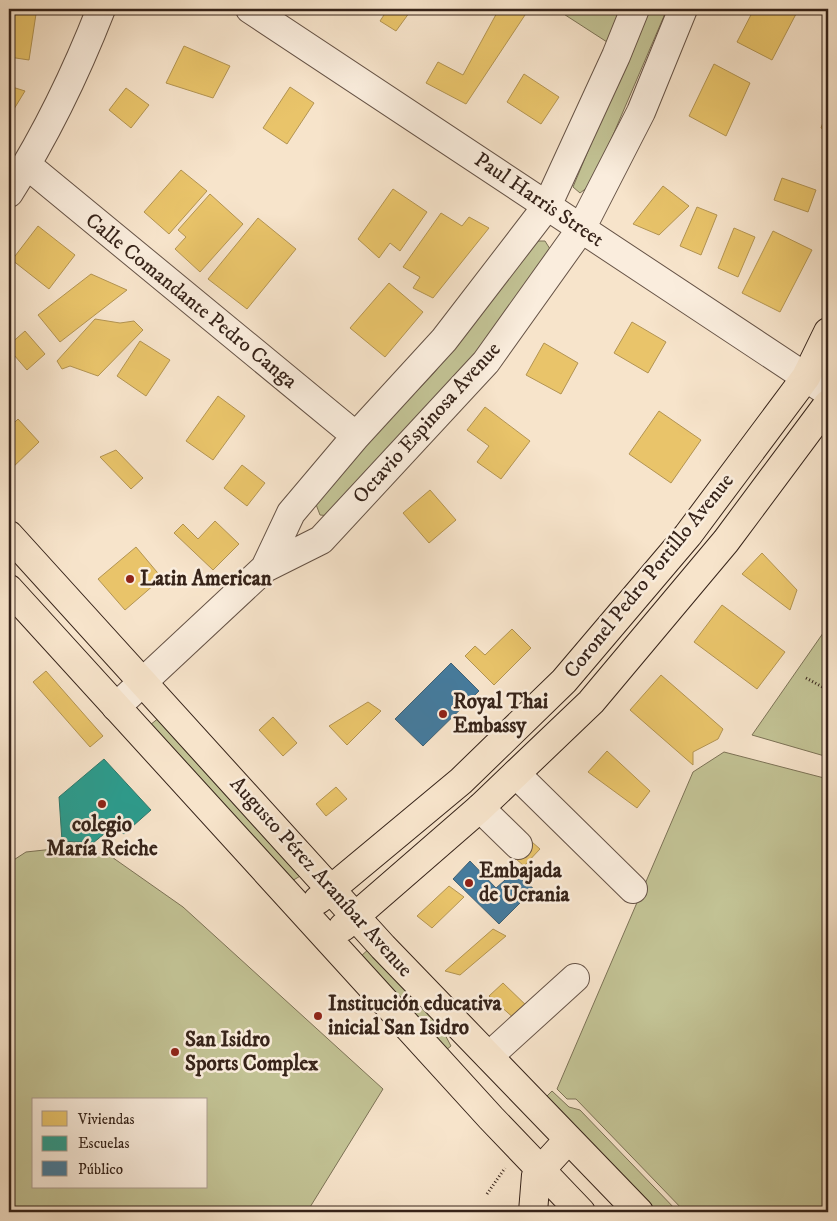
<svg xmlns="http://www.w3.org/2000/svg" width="837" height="1221" font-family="'IM FELL DW Pica',serif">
	<rect width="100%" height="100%" fill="#f7e4cb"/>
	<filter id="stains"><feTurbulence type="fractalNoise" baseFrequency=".004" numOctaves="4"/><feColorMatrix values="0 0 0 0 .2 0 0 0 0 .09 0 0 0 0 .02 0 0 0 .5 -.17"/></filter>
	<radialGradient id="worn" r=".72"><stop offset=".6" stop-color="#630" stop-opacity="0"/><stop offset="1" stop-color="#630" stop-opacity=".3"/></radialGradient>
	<!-- green -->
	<path fill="#c2c294" stroke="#7c7256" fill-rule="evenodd" d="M 556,9 L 620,9 L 607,42 Z
		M 647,9 L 667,9 L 592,184 L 580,193 L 573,187 Z
		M 536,241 L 545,241 L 550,249 L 446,399 L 331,516 L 320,515 L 314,499 L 434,373 Z
		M 828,626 L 828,757 L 752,735 Z
		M 160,717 L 302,875 L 285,885 L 145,729 Z
		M 724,752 L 828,779 L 828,1212 L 685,1212 L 576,1099 L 567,1099 L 557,1089 L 693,772 Z
		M 63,848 L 109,855 L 183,907 L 383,1089 L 307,1212 L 9,1212 L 9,863 L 26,852 ZM 34,1100 L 206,1100 L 206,1187 L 34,1187 Z
		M 372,946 L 443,1031 L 451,1046 L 441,1054 L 359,958 Z
		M 552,1091 L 569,1107 L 580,1110 L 678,1212 L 650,1212 L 544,1099 Z"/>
	<!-- homes -->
	<path fill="#e9c46a" stroke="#b39452" d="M 388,9 L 412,9 L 396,31 L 380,21 Z
		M 499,9 L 512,9 L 525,15 L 466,104 L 426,83 L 438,62 L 463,75 Z
		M 754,9 L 780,9 L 796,14 L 772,60 L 737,42 Z
		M 9,10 L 36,14 L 29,60 L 9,57 Z
		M 184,46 L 230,66 L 213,98 L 166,83 Z
		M 714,64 L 750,83 L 726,136 L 689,116 Z
		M 524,74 L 559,97 L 541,124 L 507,102 Z
		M 9,86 L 25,91 L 14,109 L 9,107 Z
		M 290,87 L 314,103 L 287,144 L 263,128 Z
		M 126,88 L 149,105 L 131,128 L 109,110 Z
		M 827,111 L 828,112 L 828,131 L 821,128 Z
		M 181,170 L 207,191 L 169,234 L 144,212 Z
		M 782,178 L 816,190 L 808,212 L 774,200 Z
		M 663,186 L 689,206 L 659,235 L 633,224 Z
		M 393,189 L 427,212 L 400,251 L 390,243 L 379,258 L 358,239 Z
		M 210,194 L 243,224 L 200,272 L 175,249 L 186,237 L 178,230 Z
		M 697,207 L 717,215 L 701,255 L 680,246 Z
		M 441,213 L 462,226 L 469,217 L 489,228 L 433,298 L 413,288 L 420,277 L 403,267 Z
		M 258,218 L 296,249 L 247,309 L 208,279 Z
		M 38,226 L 75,255 L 49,289 L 12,260 Z
		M 734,228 L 755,237 L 738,277 L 718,268 Z
		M 773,231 L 812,250 L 780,312 L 742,293 Z
		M 91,274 L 127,290 L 60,342 L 38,315 Z
		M 389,283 L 423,312 L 385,357 L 350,328 Z
		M 95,319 L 120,323 L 134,321 L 143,330 L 98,376 L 70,366 L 62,369 L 57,361 Z
		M 632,322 L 666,342 L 648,373 L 614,353 Z
		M 25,331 L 45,354 L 27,370 L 14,355 L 9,363 L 9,345 Z
		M 140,341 L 170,360 L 146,396 L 117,376 Z
		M 544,343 L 578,363 L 561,394 L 526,375 Z
		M 218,396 L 245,416 L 213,460 L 186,441 Z
		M 485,407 L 530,441 L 501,479 L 477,462 L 489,446 L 467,430 Z
		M 659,411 L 701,440 L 671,483 L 629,454 Z
		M 18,419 L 39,442 L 9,471 L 9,428 Z
		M 116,450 L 143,478 L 131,489 L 100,457 Z
		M 242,465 L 265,483 L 247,506 L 224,488 Z
		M 430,490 L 456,520 L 429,543 L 403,513 Z
		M 215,521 L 239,544 L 213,570 L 174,533 L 183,524 L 198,539 Z
		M 136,547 L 162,578 L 125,610 L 98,579 Z
		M 762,553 L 797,590 L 790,610 L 742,574 Z
		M 722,605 L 785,652 L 757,689 L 694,642 Z
		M 512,629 L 531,648 L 494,685 L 465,656 L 475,646 L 485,655 Z
		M 46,671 L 103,736 L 90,747 L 33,682 Z
		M 661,675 L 723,729 L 718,739 L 693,752 L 693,765 L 630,710 Z
		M 368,702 L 381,711 L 347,745 L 329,726 Z
		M 273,717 L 297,743 L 283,756 L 259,730 Z
		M 607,751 L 650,791 L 637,808 L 588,772 Z
		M 336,787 L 347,799 L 326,816 L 316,804 Z
		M 532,842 L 540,849 L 524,866 L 515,858 Z
		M 449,886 L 464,897 L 432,928 L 417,916 Z
		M 493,929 L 506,936 L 460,975 L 445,971 Z
		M 503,983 L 531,1010 L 516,1020 L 489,996 Z"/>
	<!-- schools -->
	<path fill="#2a9d8f" stroke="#2e786c" d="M 104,759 L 151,810 L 124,834 L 114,826 L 93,843 L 62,841 L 59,797 Z"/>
	<!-- public -->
	<path fill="#457b9d" stroke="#406175" d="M 451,663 L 479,691 L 423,746 L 395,719 Z
		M 470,861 L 496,888 L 513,873 L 534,889 L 499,924 L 453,879 Z"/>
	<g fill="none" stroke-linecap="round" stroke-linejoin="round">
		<defs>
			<path id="minor" d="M 250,9 L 828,392
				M 27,165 L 356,436
				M 9,193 C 46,135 76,73 101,9
				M 265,568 L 291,513 L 356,436 L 444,340 L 547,206 L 616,56 L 635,9
				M 116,707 L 265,568 L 321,540 L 486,362 L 581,229 L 641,112 L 683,9
				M 516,774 L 633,889
				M 480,808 L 518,845
				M 489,1056 L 575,978"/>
			<path id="major" d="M 9,535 L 383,947 L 639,1212
				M 9,589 L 491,1118 L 581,1212
				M 318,900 L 461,781 L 564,681 L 688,535 L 806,377 L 828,332
				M 343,927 L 480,808 L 591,702 L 726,541 L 828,404
				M 533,1212 L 536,1175 L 568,1140"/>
		</defs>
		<!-- minor casing -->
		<use href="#minor" stroke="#665346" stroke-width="30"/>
		<!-- major casing -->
		<use href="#major" stroke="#362319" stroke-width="30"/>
		<!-- path -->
		<path stroke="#362319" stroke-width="3" stroke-dasharray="1 2.5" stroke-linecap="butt" d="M 806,678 L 828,690
			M 487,1194 L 505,1168"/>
		<!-- minor -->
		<use href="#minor" stroke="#faeddd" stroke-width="28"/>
		<!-- major -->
		<use href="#major" stroke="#f7e4cb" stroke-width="28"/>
	</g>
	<!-- markers -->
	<g fill="#8f2418" stroke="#faeddd" stroke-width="2">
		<circle cx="130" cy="579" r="5"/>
		<circle cx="443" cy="714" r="5"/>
		<circle cx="102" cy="804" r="5"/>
		<circle cx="469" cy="883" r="5"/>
		<circle cx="318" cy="1016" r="5"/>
		<circle cx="175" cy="1052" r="5"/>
	</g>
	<g text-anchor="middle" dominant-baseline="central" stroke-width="5" stroke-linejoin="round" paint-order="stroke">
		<!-- street labels -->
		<g font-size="21" fill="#362319" stroke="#faeddd">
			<text transform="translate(539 200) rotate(34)">Paul Harris Street</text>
			<text transform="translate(191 301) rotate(39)">Calle Comandante Pedro Canga</text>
			<text transform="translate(427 423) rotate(-48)">Octavio Espinosa Avenue</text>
			<text transform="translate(649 576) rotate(-51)">Coronel Pedro Portillo Avenue</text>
			<text transform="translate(321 877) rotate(48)">Augusto Pérez Araníbar Avenue</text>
		</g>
		<!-- poi labels -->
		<g font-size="21" font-weight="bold" fill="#362319" stroke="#faeddd" text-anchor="start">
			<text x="140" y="579">Latin American</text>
			<text x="453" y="702">Royal Thai<tspan x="453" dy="24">Embassy</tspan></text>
			<text x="102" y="825" text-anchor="middle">colegio<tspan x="102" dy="24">María Reiche</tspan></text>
			<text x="479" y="871">Embajada<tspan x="479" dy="24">de Ucrania</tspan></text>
			<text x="328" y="1004">Institución educativa<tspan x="328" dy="24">inicial San Isidro</tspan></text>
			<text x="185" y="1040">San Isidro<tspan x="185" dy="24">Sports Complex</tspan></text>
		</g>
	</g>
	<!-- margin -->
	<rect width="837" height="1221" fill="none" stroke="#f7e4cb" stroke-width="30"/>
	<rect x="10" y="10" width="817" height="1201" fill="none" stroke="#362319" stroke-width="2.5"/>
	<rect x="15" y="15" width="807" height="1191" fill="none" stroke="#362319"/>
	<!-- legend -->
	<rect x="32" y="1098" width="175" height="90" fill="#faeddd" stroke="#ac9c8f"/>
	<rect x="42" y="1111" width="25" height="15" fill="#e9c46a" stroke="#ac9c8f"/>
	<text x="78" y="1124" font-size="15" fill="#362319">Viviendas</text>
	<rect x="42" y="1136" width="25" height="15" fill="#2a9d8f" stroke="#ac9c8f"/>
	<text x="78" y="1148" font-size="15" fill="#362319">Escuelas</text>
	<rect x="42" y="1161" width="25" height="15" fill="#457b9d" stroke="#ac9c8f"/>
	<text x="78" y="1174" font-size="15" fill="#362319">Público</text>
	<rect width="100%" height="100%" filter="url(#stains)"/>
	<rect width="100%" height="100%" fill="url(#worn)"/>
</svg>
